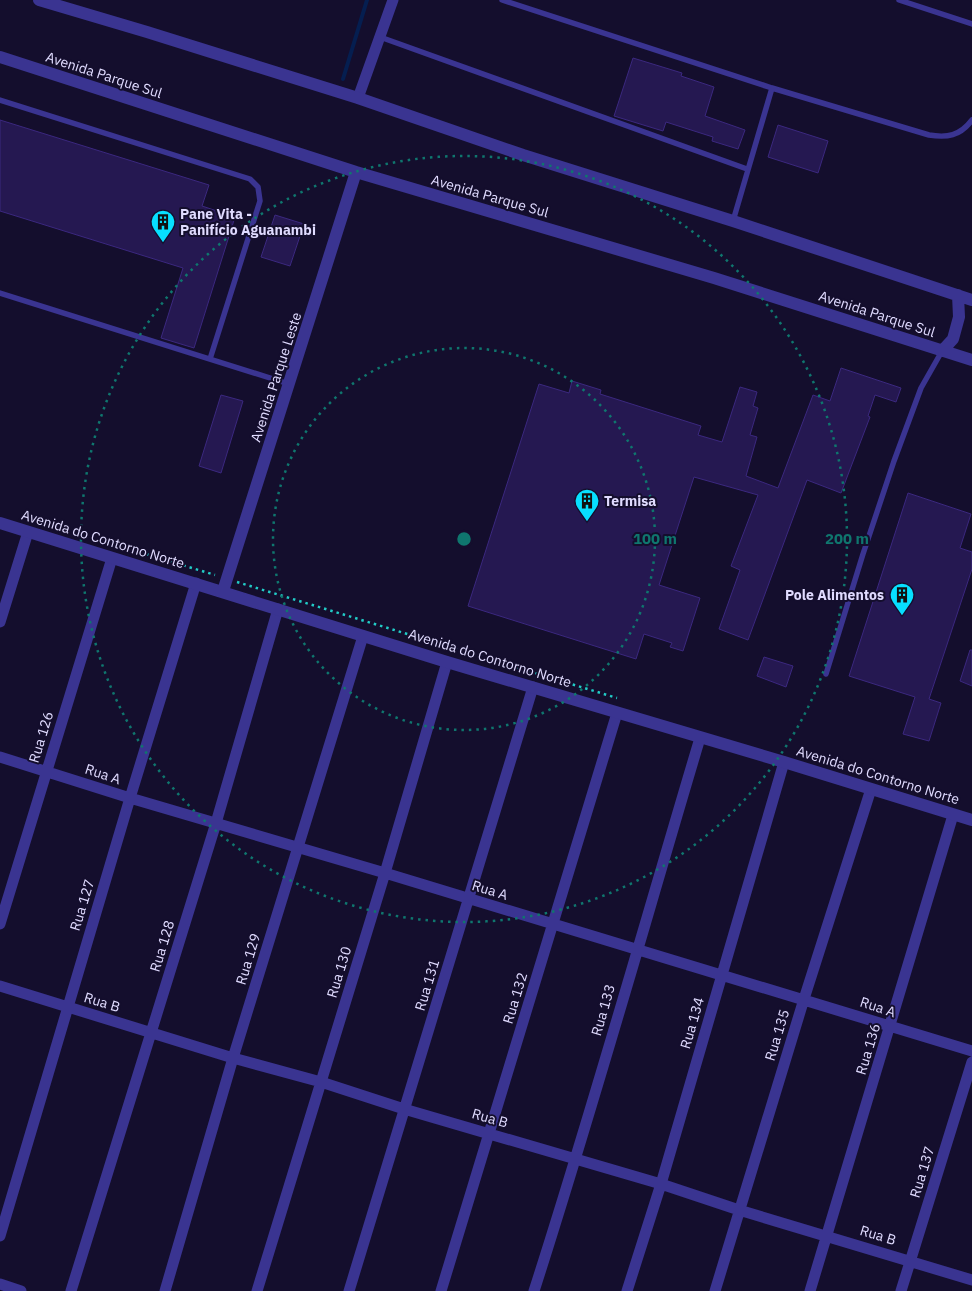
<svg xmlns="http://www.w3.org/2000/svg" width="972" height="1291" font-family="'IBM Plex Sans',sans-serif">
	<rect width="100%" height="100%" fill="#140e2d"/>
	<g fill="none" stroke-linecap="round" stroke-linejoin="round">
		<!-- stream -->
		<path stroke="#051e50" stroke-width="4" d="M 343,79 L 367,0"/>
	</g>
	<!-- building -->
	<path fill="#251851" stroke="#3b287f" d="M 633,58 L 682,73 L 681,76 L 714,87 L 705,116 L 745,130 L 738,149 L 712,141 L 713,137 L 666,122 L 663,131 L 614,116 Z
		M 0,120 L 209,185 L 202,206 L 235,217 L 194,348 L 161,338 L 183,268 L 0,211 Z
		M 778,125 L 828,141 L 818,173 L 768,157 Z
		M 275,215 L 304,224 L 290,266 L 261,257 Z
		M 841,368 L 901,388 L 896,402 L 875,395 L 868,416 L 870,417 L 841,493 L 807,480 L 748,640 L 719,629 L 740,570 L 731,566 L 758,495 L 694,477 L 659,585 L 700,598 L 683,651 L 670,647 L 672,643 L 644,634 L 636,659 L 468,606 L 539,384 L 569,393 L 572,381 L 601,390 L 600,394 L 701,426 L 698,435 L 722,442 L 740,387 L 757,392 L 753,406 L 758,408 L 750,435 L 757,437 L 746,476 L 778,488 L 813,395 L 830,401 Z
		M 221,395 L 243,401 L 221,473 L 199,466 Z
		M 908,493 L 971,514 L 960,548 L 972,552 L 972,569 L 929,699 L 941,703 L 929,741 L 903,734 L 915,697 L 849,676 Z
		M 970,650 L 972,650 L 972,686 L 960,681 Z
		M 764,657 L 793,666 L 786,687 L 757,676 Z"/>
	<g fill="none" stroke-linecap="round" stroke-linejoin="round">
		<!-- path -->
		<path stroke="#22cbc6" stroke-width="2.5" stroke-dasharray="2.5 4" stroke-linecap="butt" d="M 146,554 L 215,575
			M 237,582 L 617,698"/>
		<!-- service -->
		<path stroke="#3a3491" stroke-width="5.5" d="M 502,0 L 772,88 L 929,135 C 947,138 960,136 972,120
			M 899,0 L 972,24
			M 380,37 L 747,169
			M 0,100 L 250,179 L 258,187 L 260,201 L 210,359
			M 733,221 L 772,88
			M 0,293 L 289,384
			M 826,674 L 863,554 L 894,461 L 921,388 L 942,351"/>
		<!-- minor -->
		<path stroke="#3a3491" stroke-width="11" d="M 358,98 L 393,0
			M 0,622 L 28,532
			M 0,757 L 130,798 L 385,873 L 972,1051
			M 0,924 L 112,558
			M 0,986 L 233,1058 L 321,1082 L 404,1109 L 661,1184 L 739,1210 L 972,1280
			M 0,1236 L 130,798 L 196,583
			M 0,1284 L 21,1291
			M 71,1291 L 216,823 L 278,609
			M 165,1291 L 233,1058 L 363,636
			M 257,1291 L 385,873 L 447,662
			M 349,1291 L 533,687
			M 441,1291 L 617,713
			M 534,1291 C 593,1108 645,922 700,738
			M 627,1291 L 661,1184 L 784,762
			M 715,1291 L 804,999 L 871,789
			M 810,1291 L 953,815
			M 901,1291 L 972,1062"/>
		<!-- tertiary -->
		<path stroke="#3a3491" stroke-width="12" d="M 39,0 L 147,32 L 358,98 L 523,155 L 733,221 L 972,300
			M 0,57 L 356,172 L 714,278 L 972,360
			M 942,351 L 953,339 L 959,317 L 958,295
			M 0,523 L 447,662 L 784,762 L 972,820
			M 223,591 L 356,172"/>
	</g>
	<!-- distance rings -->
	<g fill="none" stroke="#0f766e" stroke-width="2.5" stroke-dasharray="2.5 5">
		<circle cx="464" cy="539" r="191"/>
		<circle cx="464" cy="539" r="383"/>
	</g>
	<!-- icons -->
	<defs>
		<symbol id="building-pin" viewBox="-11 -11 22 30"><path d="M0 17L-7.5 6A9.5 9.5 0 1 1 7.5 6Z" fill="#07dfff" stroke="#140e2d"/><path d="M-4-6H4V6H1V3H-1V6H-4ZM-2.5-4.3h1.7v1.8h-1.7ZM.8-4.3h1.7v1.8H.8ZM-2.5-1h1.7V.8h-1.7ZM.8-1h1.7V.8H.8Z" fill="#111"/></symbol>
	</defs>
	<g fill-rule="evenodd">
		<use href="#building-pin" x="149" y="208" width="28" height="38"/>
		<use href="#building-pin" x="573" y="487" width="28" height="38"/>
		<use href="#building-pin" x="888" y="581" width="28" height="38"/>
	</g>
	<g text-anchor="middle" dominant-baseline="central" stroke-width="4" stroke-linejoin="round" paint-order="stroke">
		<!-- street labels -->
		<g font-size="14" fill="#e0dbff" stroke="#140e2d">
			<text transform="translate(104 75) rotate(18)">Avenida Parque Sul</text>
			<text transform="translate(490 196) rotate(16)">Avenida Parque Sul</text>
			<text transform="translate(877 314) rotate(18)">Avenida Parque Sul</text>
			<text transform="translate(276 377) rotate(-72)">Avenida Parque Leste</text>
			<text transform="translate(103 539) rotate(17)">Avenida do Contorno Norte</text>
			<text transform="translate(490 658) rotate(17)">Avenida do Contorno Norte</text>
			<text transform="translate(41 737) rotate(-73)">Rua 126</text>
			<text transform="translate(103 774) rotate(18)">Rua A</text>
			<text transform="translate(878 775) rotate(17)">Avenida do Contorno Norte</text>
			<text transform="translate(490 890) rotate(17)">Rua A</text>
			<text transform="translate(82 905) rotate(-73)">Rua 127</text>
			<text transform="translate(162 946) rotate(-73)">Rua 128</text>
			<text transform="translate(248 959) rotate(-73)">Rua 129</text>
			<text transform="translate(339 972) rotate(-73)">Rua 130</text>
			<text transform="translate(427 985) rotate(-73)">Rua 131</text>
			<text transform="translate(515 998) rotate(-73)">Rua 132</text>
			<text transform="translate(102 1002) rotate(17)">Rua B</text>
			<text transform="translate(878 1007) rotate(18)">Rua A</text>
			<text transform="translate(603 1010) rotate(-74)">Rua 133</text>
			<text transform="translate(692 1023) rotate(-74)">Rua 134</text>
			<text transform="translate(777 1035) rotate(-73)">Rua 135</text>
			<text transform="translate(868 1049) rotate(-73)">Rua 136</text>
			<text transform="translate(490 1118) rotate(16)">Rua B</text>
			<text transform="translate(922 1172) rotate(-73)">Rua 137</text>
			<text transform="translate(878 1235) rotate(17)">Rua B</text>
		</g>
		<!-- poi labels -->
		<g font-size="14" font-weight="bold" fill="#e0dbff" stroke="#140e2d" text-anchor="start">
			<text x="180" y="214">Pane Vita -<tspan x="180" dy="16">Panifício Aguanambi</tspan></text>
			<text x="604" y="501">Termisa</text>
			<text x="884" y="595" text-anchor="end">Pole Alimentos</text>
		</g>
	</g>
	<circle cx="464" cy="539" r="8" fill="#0f766e" stroke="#140e2d" stroke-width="2.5"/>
	<g font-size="15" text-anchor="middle" font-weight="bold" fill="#0f766e" stroke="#140e2d" stroke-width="4" stroke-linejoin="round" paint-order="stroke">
		<text x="655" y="544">100 m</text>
		<text x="847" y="544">200 m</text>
	</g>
</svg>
